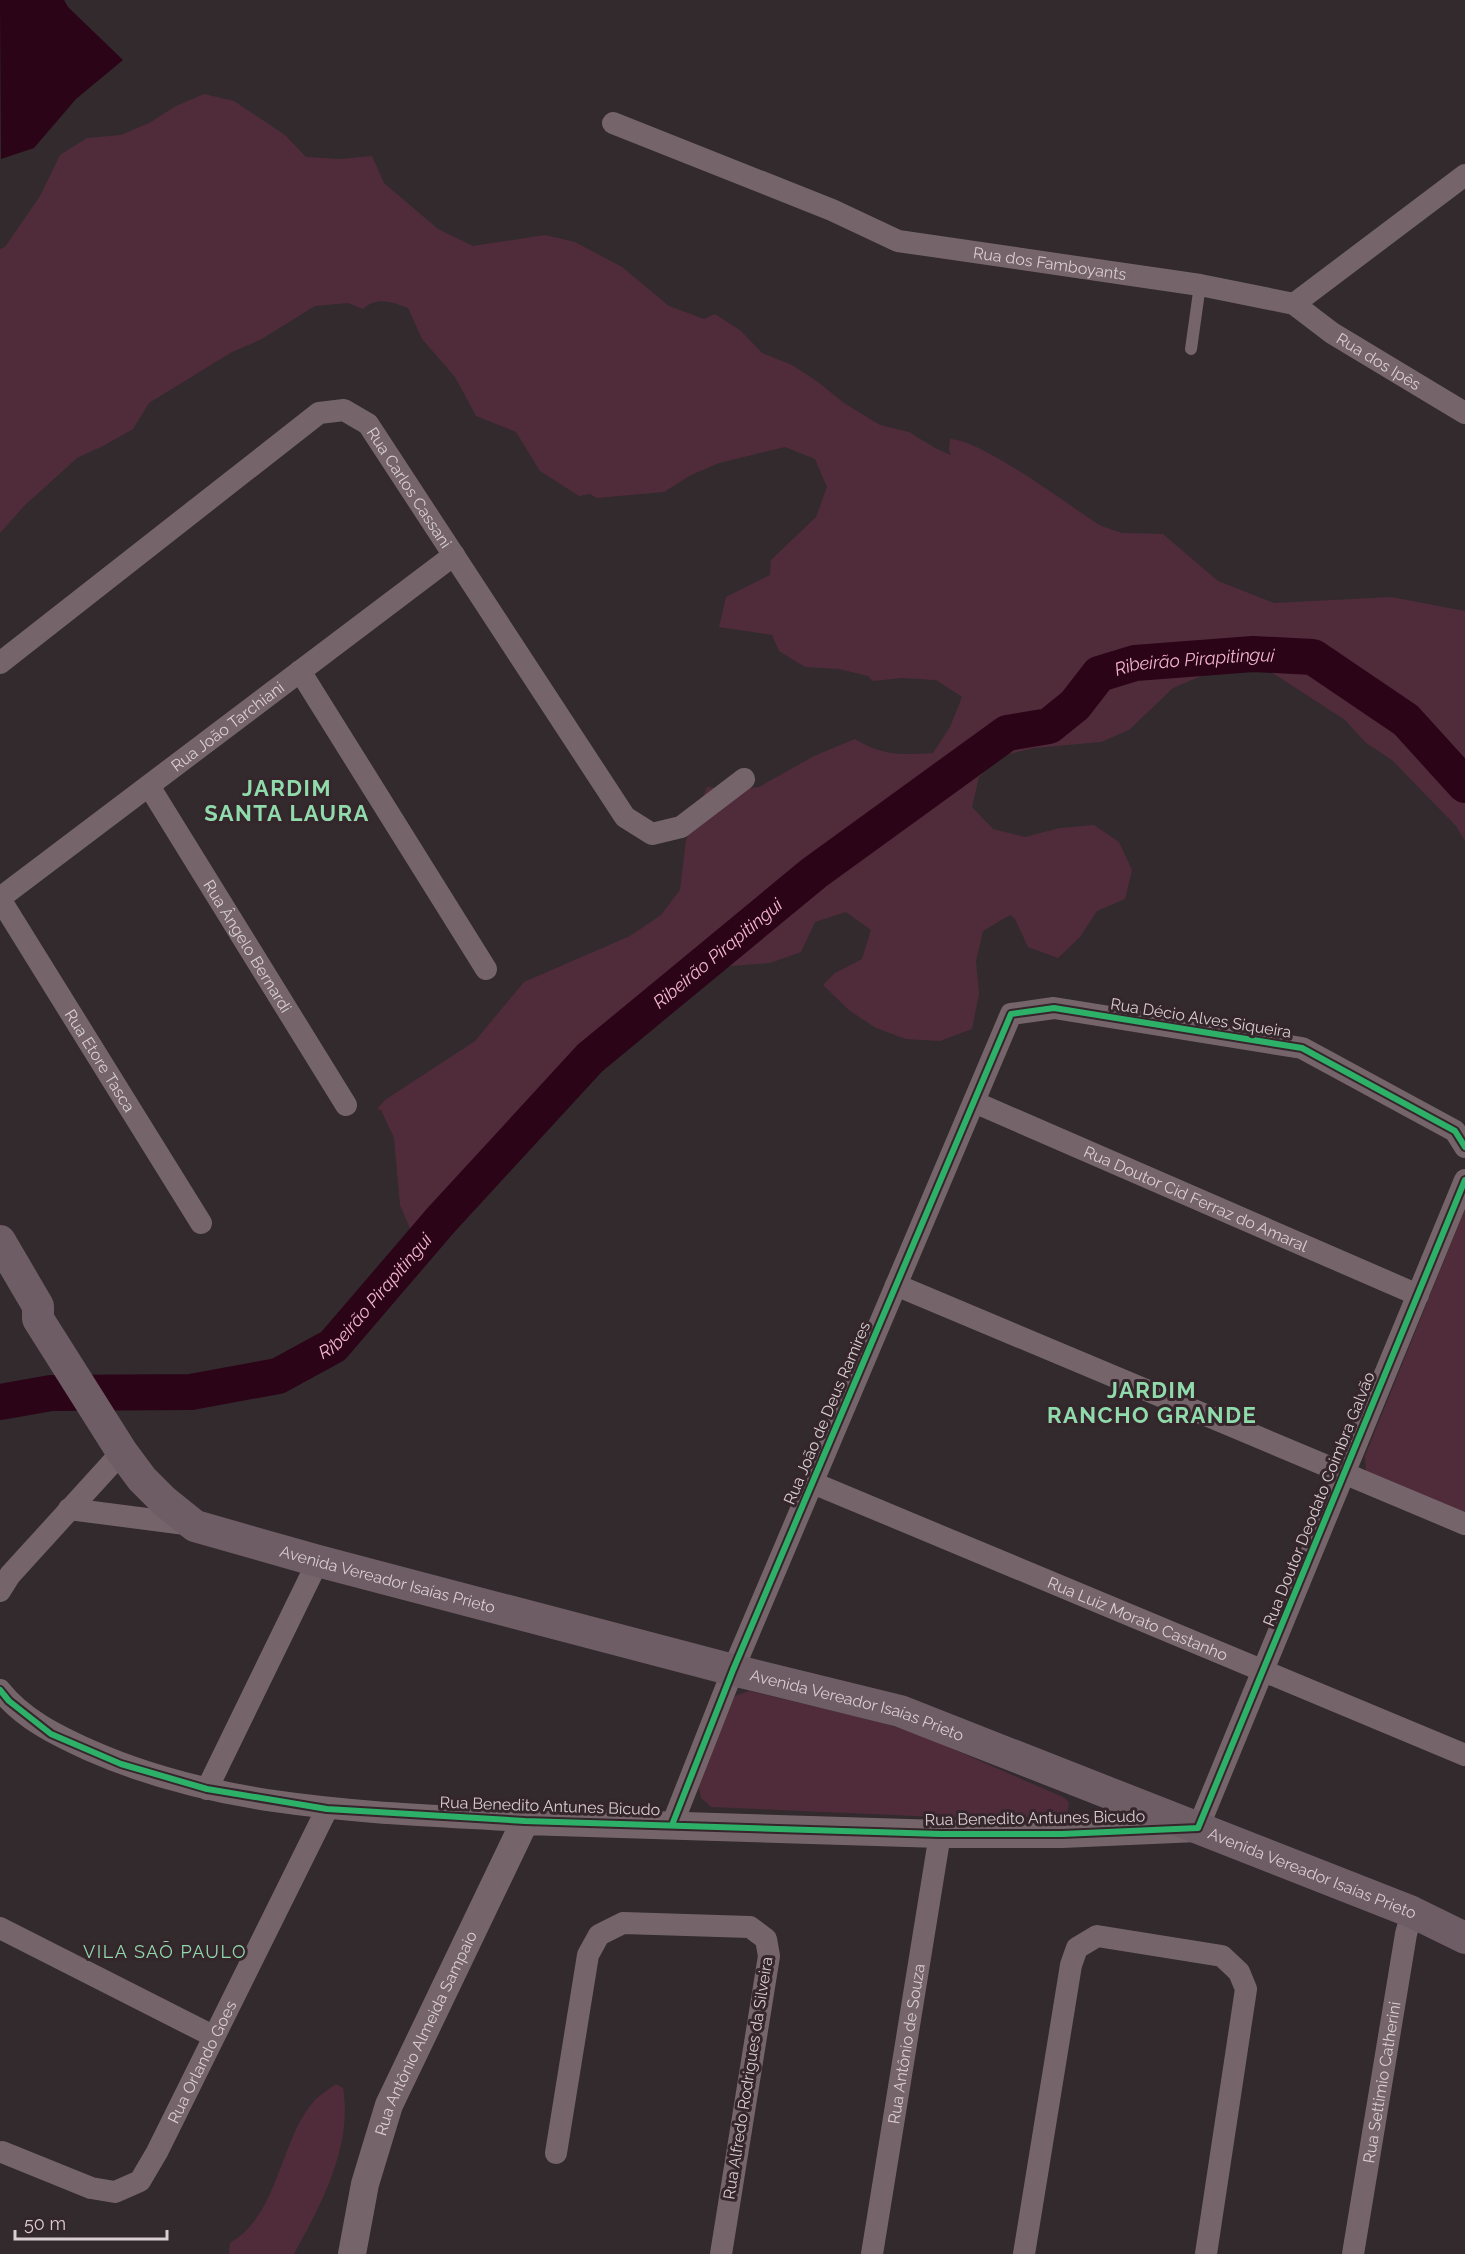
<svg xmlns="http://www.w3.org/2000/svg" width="1465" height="2254" font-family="Raleway,sans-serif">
	<rect width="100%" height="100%" fill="#322a2d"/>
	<!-- green -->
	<path fill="#502c3b" d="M 204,94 L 234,101 L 285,135 L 306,157 L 340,159 L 372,156 L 384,183 L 438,229 L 473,246 L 545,235 L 575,242 L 622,267 L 669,306 L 704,319 L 715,314 L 741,331 L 762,353 L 792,365 L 818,382 L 844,403 L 880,425 L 909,432 L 935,448 L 951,455 L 949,450 L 950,439 C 981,439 1071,507 1101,526 L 1122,533 L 1163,534 L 1218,581 L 1274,603 L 1391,597 L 1465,611 L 1465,841 L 1456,826 L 1392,760 L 1366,743 L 1345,720 L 1268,670 L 1234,668 L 1201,676 L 1173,688 L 1129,730 L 1101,742 L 1034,748 L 1001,756 L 979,777 L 972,807 L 993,829 L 1025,837 L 1060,828 L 1094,825 L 1119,842 L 1132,870 L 1125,899 L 1097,911 L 1080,937 L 1058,958 L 1028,947 L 1015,919 L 1010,915 L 983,931 L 976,961 L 979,994 L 972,1029 L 940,1041 L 906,1039 L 876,1028 L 850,1011 L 823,985 L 835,973 L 862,959 L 871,930 L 846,912 L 815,922 L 801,952 L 770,963 L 730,966 L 699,977 L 672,992 L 628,1036 L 601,1050 L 565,1102 L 543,1124 L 516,1142 L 473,1194 L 433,1234 L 412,1233 L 400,1205 L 394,1138 L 381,1110 L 377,1109 L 385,1100 L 475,1041 L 524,982 L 630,936 L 661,915 L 680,890 L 686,840 L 707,787 L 734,790 L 759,787 L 814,756 L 855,739 C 882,756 902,755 933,753 L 950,727 L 962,697 L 936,680 L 902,678 L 873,681 L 868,676 L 839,669 L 805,667 L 779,651 L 772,635 L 719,627 L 726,597 L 770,575 L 771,560 L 816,517 L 827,487 L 815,459 L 785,447 L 719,463 L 691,475 L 664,492 L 597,498 L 590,494 L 579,496 L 540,471 L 516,432 L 476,416 L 455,377 L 422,339 L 408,308 C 392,302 377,296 363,309 L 348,303 L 315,306 L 260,340 L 232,352 L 149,403 L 133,429 L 105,445 L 77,458 L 24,506 L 0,533 L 0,249 L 5,247 L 40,196 L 60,155 L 87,138 L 121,135 L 149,123 L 176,106 Z
		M 1465,1209 L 1465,1513 L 1366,1471 L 1365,1456 Z
		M 749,1691 L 880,1722 L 918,1734 L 1065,1798 L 1069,1803 L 1068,1811 L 1059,1818 L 1007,1820 L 711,1807 L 701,1798 L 698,1783 L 735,1696 Z
		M 336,2084 L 343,2088 C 353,2146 321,2205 294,2254 L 229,2254 L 230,2243 C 279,2215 279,2141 314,2101 C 320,2095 329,2089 336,2084 Z"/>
	<!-- water -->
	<path fill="#2b0417" d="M 0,0 L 64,0 L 68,7 L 123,60 L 76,99 L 34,148 L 1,159 Z"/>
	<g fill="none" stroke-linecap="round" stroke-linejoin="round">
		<!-- river -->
		<path stroke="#2b0417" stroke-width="36" id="s1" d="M 0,1402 L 51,1393 L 191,1392 L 278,1376 L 333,1346 L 441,1220 L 590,1058 L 814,873 L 1007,733 L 1049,726 L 1075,705 L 1099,674 L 1135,663 L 1253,654 L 1313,657 L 1406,720 L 1465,785"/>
		<!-- service -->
		<path stroke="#75656b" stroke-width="12" d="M 1191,349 L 1200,285"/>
		<!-- minor -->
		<g stroke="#75656b" stroke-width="22">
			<path id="s2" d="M 613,123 L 832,210 L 898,241 L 1200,285 L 1294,304 L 1332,333 L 1465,413"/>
			<path d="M 1294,304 L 1465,175"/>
			<path id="s3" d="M 0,663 L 319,413 L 344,410 L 368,424 L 625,817 L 652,834 L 681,827 L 744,779"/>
			<path d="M 300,671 L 486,969"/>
			<path id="s4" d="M 149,786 L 346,1105"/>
			<path id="s5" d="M 0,898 L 454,555"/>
			<path id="s6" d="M 0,899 L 201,1223"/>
			<path id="s7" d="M 974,1102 L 1418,1295"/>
			<path d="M 896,1285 L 1465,1524"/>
			<path id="s8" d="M 813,1483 L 1465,1755"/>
			<path d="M 69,1509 L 193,1525"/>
			<path d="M 0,1591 L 10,1575 L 122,1452"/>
			<path d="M 0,1690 C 23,1719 56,1735 89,1750 C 226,1811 378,1812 525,1821"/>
			<path d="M 207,1789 L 318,1561"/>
			<path d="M 672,1825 L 733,1670 L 1011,1014 L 1054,1008 L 1302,1048 L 1455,1131 L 1465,1147"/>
			<path d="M 1198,1828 L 1465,1180"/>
			<path d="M 0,1928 L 213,2036"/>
			<path id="s9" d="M 2,2152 L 91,2188 L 115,2192 L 140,2181 L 157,2152 L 327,1809"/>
			<path d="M 556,2153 L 588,1955 L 599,1935 L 623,1923 L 750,1927 L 766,1939 L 769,1956 L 721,2254"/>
			<path id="s10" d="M 872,2254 L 940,1834"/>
			<path d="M 1024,2254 L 1071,1965 L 1077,1948 L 1097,1936 L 1222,1956 L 1239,1972 L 1246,1989 L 1206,2254"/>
			<path id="s11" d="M 1353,2254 L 1406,1934 L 1412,1912"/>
		</g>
		<!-- tertiary -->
		<path stroke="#75656b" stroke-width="28" id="s12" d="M 352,2254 L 365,2184 L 389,2105 L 525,1821 L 940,1834 L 1062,1834 L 1197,1828"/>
		<!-- secondary -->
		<path stroke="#6e5d64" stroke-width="32" id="s13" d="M 0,1241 L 38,1306 L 38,1319 L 122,1452 L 142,1479 L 164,1501 L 195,1526 L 318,1561 L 733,1670 L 900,1711 L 1412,1912 L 1465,1938"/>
		<defs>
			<path id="cycleway" d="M 0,1690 L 9,1701 L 51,1734 L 121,1764 L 207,1789 L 327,1809 L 525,1821 L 940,1834 L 1062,1834 L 1198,1828 L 1465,1180
				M 672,1825 L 733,1670 L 1011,1014 L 1054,1008 L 1302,1048 L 1455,1131 L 1465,1147"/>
		</defs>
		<!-- cycleway casing -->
		<use href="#cycleway" stroke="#35262c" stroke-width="10"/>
		<!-- cycleway -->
		<use href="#cycleway" stroke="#2db169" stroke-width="6"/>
	</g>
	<g text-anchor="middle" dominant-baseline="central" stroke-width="6" stroke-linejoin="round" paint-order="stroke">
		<!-- street labels -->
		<g font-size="16" fill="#d9ced2" stroke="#35262c">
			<text stroke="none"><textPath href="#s2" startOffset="462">Rua dos Famboyants</textPath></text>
			<text stroke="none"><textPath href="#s2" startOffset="812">Rua dos Ipês</textPath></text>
			<text stroke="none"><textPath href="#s3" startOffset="534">Rua Carlos Cassani</textPath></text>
			<text stroke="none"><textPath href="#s5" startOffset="285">Rua João Tarchiani</textPath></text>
			<text stroke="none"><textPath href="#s4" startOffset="188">Rua Ângelo Bernardi</textPath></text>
			<text transform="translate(1201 1018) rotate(9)">Rua Décio Alves Siqueira</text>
			<text stroke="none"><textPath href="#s6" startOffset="190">Rua Etore Tasca</textPath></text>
			<text stroke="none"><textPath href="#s7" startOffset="242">Rua Doutor Cid Ferraz do Amaral</textPath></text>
			<text transform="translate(827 1413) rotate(-67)">Rua João de Deus Ramires</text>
			<text transform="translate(1319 1499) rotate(-68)">Rua Doutor Deodato Coimbra Galvão</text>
			<text stroke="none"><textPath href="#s13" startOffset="550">Avenida Vereador Isaías Prieto</textPath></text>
			<text stroke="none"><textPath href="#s8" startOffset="352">Rua Luiz Morato Castanho</textPath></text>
			<text stroke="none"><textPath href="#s13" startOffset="1036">Avenida Vereador Isaías Prieto</textPath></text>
			<text transform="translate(550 1806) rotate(2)">Rua Benedito Antunes Bicudo</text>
			<text transform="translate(1035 1818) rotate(-1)">Rua Benedito Antunes Bicudo</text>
			<text stroke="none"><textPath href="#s13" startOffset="1522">Avenida Vereador Isaías Prieto</textPath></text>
			<text stroke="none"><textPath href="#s12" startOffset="234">Rua Antônio Almeida Sampaio</textPath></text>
			<text stroke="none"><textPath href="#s10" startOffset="213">Rua Antônio de Souza</textPath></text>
			<text stroke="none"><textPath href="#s9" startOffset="282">Rua Orlando Goes</textPath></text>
			<text transform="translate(748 2078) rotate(-81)">Rua Alfredo Rodrigues da Silveira</text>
			<text stroke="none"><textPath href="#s11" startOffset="174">Rua Settimio Catherini</textPath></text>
		</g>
		<!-- water labels -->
		<g font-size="18" font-style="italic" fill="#f3b4cc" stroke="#35262c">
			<text stroke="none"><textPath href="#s1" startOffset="1470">Ribeirão Pirapitingui</textPath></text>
			<text stroke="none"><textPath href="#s1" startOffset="894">Ribeirão Pirapitingui</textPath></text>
			<text stroke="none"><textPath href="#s1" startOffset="408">Ribeirão Pirapitingui</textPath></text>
		</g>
		<!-- neighbourhood labels -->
		<g font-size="18" letter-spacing="1.5" fill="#90dbac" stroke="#35262c">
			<text x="165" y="1951">VILA SAÕ PAULO</text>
		</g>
		<!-- district labels -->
		<g font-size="22" font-weight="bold" letter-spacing="1.5" fill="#90dbac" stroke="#35262c">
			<text x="287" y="788">JARDIM<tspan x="287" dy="25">SANTA LAURA</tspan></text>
			<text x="1152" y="1390">JARDIM<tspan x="1152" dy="25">RANCHO GRANDE</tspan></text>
		</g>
	</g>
	<!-- scale -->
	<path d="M15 2230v9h152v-9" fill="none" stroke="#d9ced2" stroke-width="3"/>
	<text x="24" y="2230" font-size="18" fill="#d9ced2" stroke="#35262c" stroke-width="4.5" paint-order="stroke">50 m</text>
</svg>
